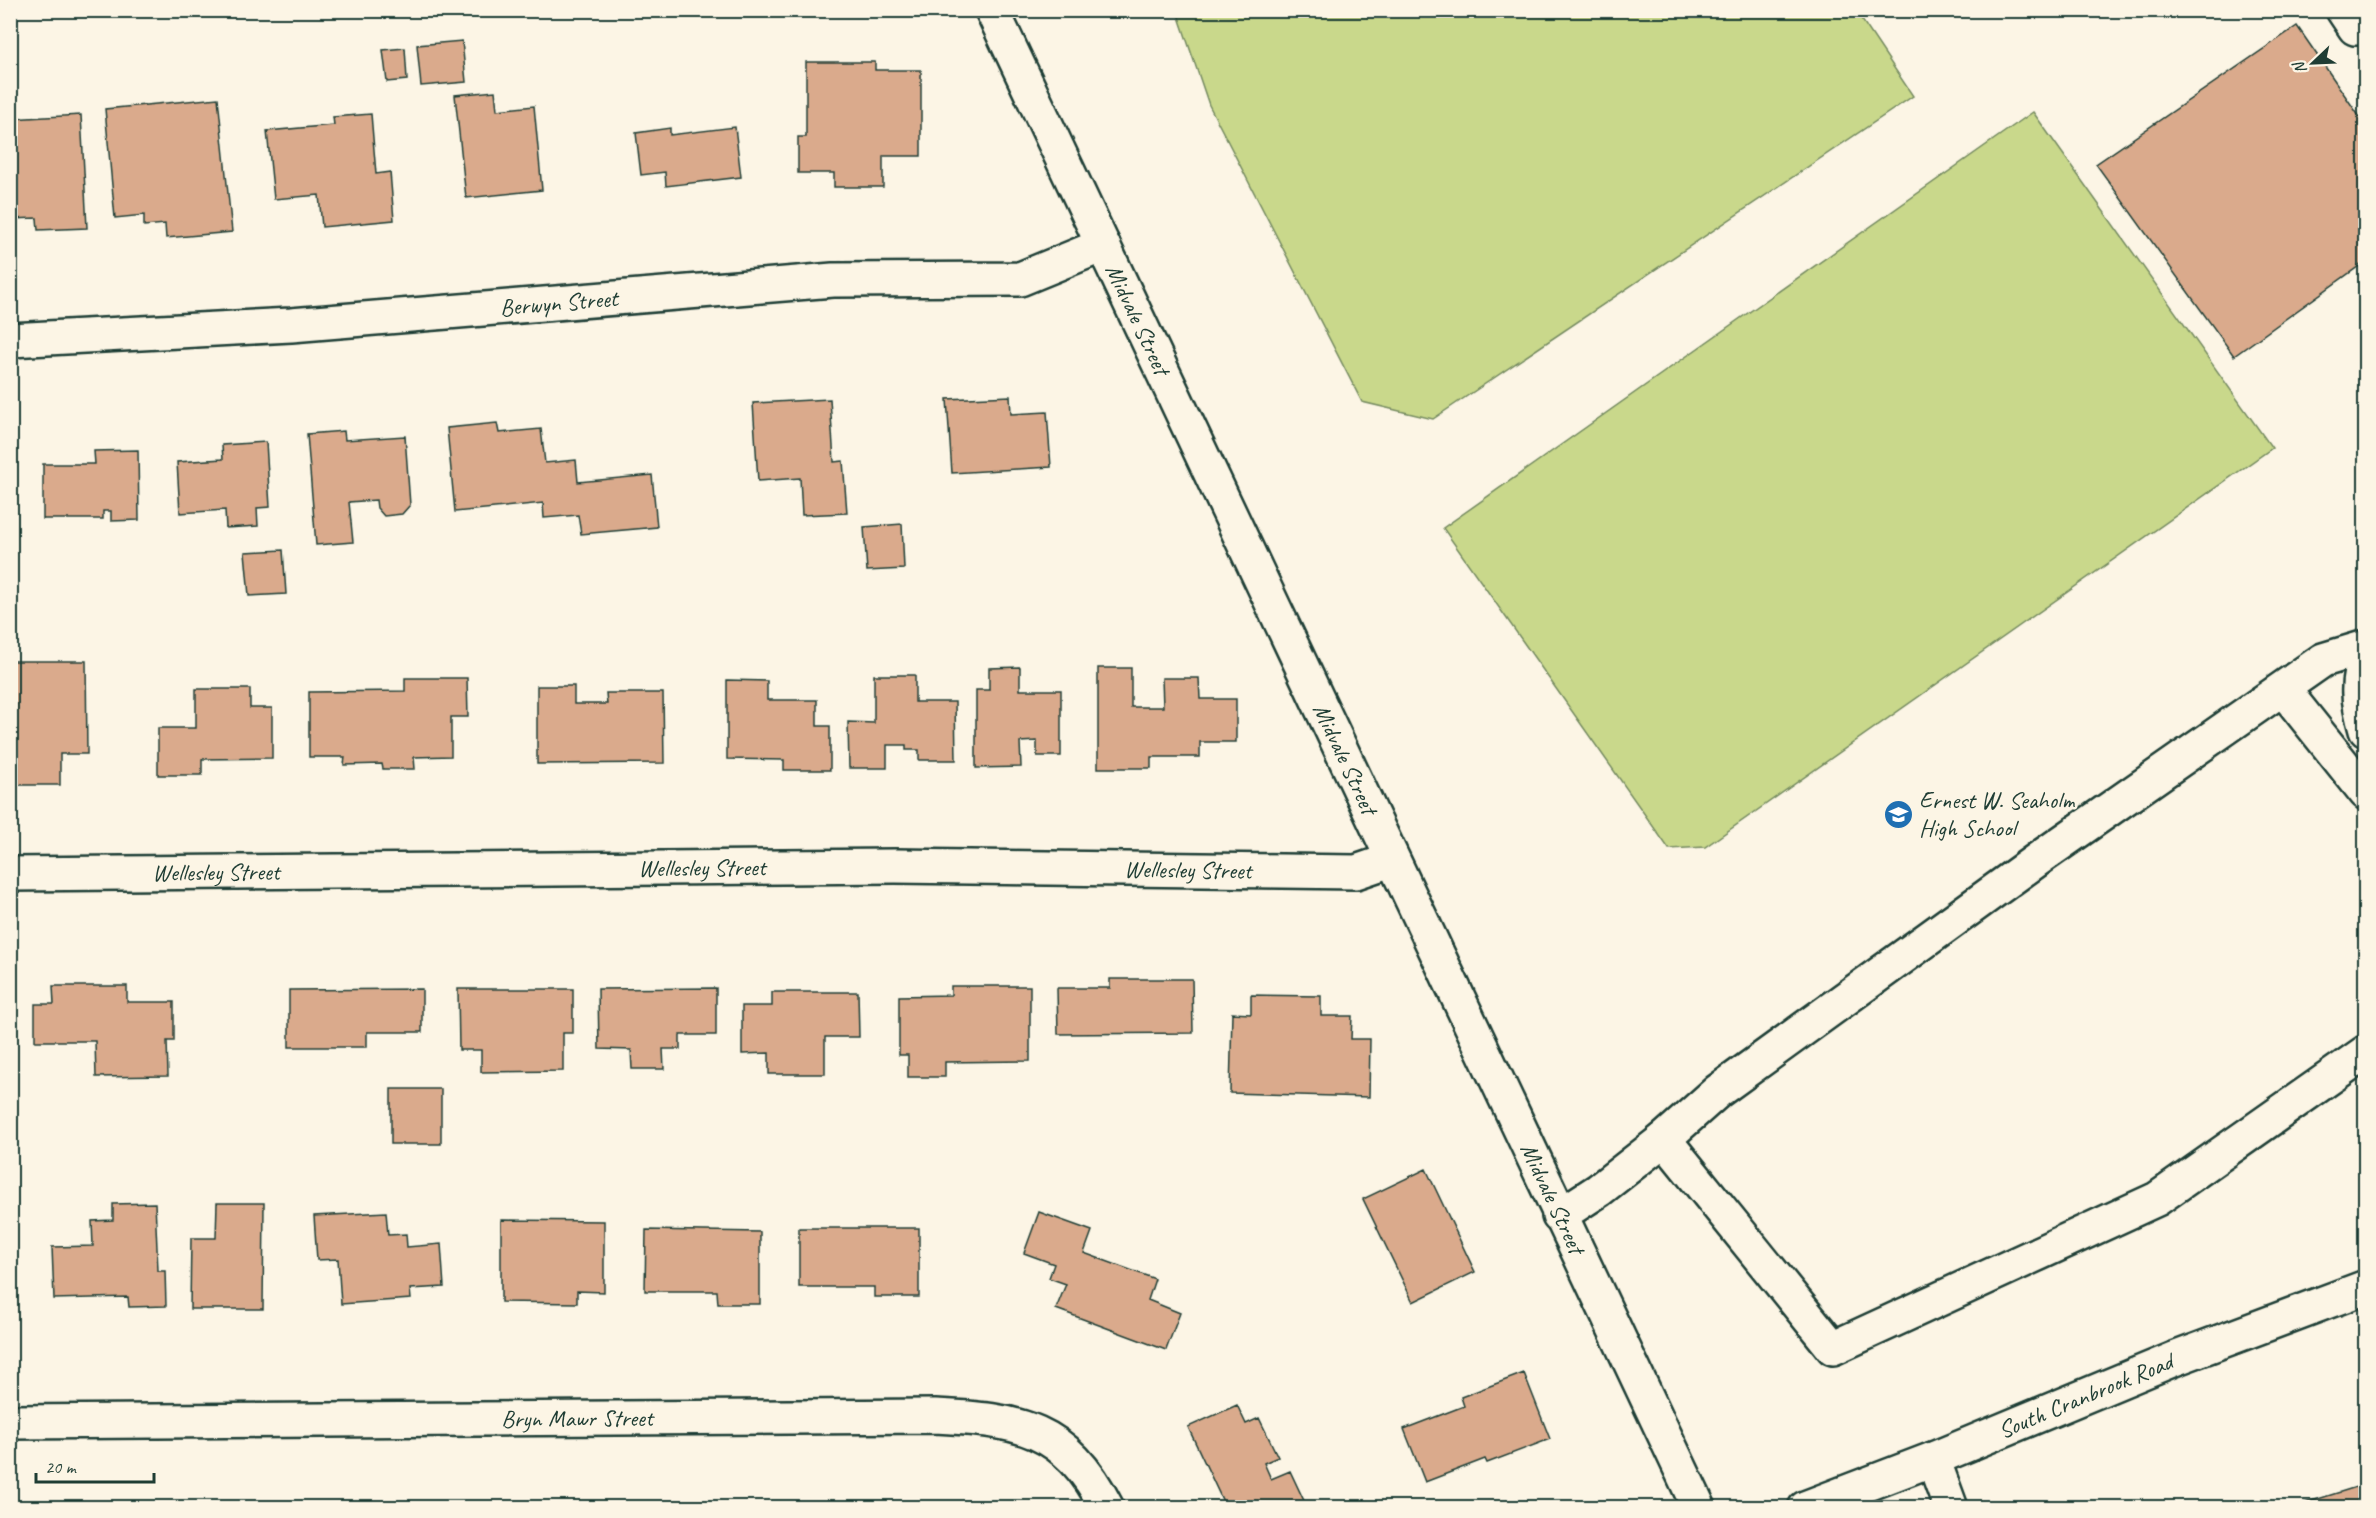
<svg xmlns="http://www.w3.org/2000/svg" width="2376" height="1518" font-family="Caveat,sans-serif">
	<rect width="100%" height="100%" fill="#fcf5e5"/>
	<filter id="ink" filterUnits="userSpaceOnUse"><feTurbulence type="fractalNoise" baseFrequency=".0167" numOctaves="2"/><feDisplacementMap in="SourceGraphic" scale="12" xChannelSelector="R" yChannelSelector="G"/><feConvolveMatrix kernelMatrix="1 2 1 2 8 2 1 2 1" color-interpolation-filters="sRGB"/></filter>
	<g filter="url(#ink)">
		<!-- green -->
		<path fill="#c9d88b" stroke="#748a60" stroke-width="1.5" d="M 1177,11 L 1856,11 L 1913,96 L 1433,419 L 1362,402 L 1209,105 Z
			M 2033,112 L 2272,448 L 1705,847 L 1669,849 L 1443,528 Z"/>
		<!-- building -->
		<path fill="#daaa8c" stroke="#1f3d34" stroke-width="1.5" d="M 90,10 L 130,10 L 131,15 L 91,17 Z
			M 2297,26 L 2366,126 L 2366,261 L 2234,356 L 2096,164 Z
			M 462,41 L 466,82 L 421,86 L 417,45 Z
			M 405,48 L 407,80 L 387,82 L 383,50 Z
			M 806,62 L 875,62 L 875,70 L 921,70 L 921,156 L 883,156 L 883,187 L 834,187 L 834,173 L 798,173 L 798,137 L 806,137 Z
			M 495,91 L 497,110 L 534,106 L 542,190 L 466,198 L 455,95 Z
			M 218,98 L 232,232 L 166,238 L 165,224 L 144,226 L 144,215 L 115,218 L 105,109 Z
			M 371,114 L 376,174 L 390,172 L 394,220 L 322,227 L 319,195 L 274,199 L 267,131 L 334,125 L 333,117 Z
			M 81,115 L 87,228 L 38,230 L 37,218 L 10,219 L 10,119 Z
			M 735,127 L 741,177 L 666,186 L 665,172 L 641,175 L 636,133 L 670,128 L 670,135 Z
			M 1010,396 L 1011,414 L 1047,412 L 1051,467 L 952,473 L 947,399 Z
			M 830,399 L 834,462 L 843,461 L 847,513 L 802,515 L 800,478 L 758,481 L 753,403 Z
			M 497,423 L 499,433 L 541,429 L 545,463 L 576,460 L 578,482 L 652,475 L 657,527 L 581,534 L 578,515 L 544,518 L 543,503 L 455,512 L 447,428 Z
			M 344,431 L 345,440 L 405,436 L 410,505 L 402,514 L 384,516 L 377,508 L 376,500 L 349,502 L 353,542 L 316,545 L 307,434 Z
			M 266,442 L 270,507 L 257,508 L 258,526 L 226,528 L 225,510 L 180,513 L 177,462 L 223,459 L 222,445 Z
			M 138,450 L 139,520 L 111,521 L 111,511 L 103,511 L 103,519 L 43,519 L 43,464 L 95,464 L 94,451 Z
			M 902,524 L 904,569 L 867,571 L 864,527 Z
			M 283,550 L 286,594 L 249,596 L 245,552 Z
			M 12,661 L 86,661 L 87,754 L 60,754 L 60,785 L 10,785 Z
			M 1020,667 L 1020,690 L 1061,690 L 1061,756 L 1037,756 L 1037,741 L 1020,742 L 1021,767 L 976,768 L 976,690 L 989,690 L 989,668 Z
			M 1098,668 L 1131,668 L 1131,707 L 1163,707 L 1162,678 L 1199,678 L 1200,699 L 1236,699 L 1236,742 L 1200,742 L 1200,757 L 1151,757 L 1151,768 L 1098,768 Z
			M 874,675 L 915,675 L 915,702 L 955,702 L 956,760 L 919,760 L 919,750 L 906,750 L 906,745 L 887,745 L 887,768 L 849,768 L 848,722 L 874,723 Z
			M 405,678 L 467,678 L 468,717 L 451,717 L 451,756 L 414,757 L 415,769 L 383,769 L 382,764 L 344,765 L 345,757 L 309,757 L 309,692 L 405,691 Z
			M 727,680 L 767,681 L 767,700 L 817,700 L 817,726 L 830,726 L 830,770 L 784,770 L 784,760 L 727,759 Z
			M 537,686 L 574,686 L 574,704 L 607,704 L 606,693 L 663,693 L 664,763 L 537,764 Z
			M 196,689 L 250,689 L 250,708 L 272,708 L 272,758 L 202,759 L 202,775 L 158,775 L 158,728 L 196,728 Z
			M 1110,979 L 1192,979 L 1193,1033 L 1058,1034 L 1057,988 L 1110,988 Z
			M 53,986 L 127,986 L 127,1002 L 174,1002 L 174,1041 L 167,1041 L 168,1076 L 96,1077 L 95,1041 L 35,1041 L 35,1004 L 54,1004 Z
			M 951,986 L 1030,986 L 1030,1061 L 945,1062 L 945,1077 L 908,1077 L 908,1055 L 899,1055 L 899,996 L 951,995 Z
			M 716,988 L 716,1035 L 680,1035 L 680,1049 L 663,1049 L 664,1069 L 632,1069 L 631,1050 L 599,1049 L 598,989 Z
			M 422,989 L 422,1032 L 367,1032 L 367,1047 L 289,1047 L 289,990 Z
			M 458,989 L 573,989 L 573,1033 L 563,1033 L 563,1071 L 481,1072 L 481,1050 L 459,1050 Z
			M 772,992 L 858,992 L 859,1037 L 825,1037 L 825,1074 L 769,1074 L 769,1053 L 742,1054 L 742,1006 L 772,1006 Z
			M 1251,995 L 1321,996 L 1321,1016 L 1352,1016 L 1351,1039 L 1370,1039 L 1369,1097 L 1230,1093 L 1232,1013 L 1251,1014 Z
			M 391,1089 L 441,1089 L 441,1144 L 391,1144 Z
			M 1426,1169 L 1475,1272 L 1413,1302 L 1363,1199 Z
			M 155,1203 L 158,1271 L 165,1271 L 166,1306 L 129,1307 L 128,1297 L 54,1299 L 52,1247 L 93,1246 L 92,1221 L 113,1220 L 113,1204 Z
			M 217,1203 L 264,1203 L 263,1309 L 190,1309 L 191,1238 L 216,1238 Z
			M 386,1212 L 388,1235 L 406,1234 L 407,1247 L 441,1244 L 444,1287 L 410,1289 L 411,1299 L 341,1304 L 338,1259 L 317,1260 L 314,1216 Z
			M 1039,1212 L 1092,1231 L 1084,1253 L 1155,1279 L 1148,1300 L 1180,1313 L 1166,1350 L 1056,1309 L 1066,1284 L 1049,1278 L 1054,1264 L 1024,1253 Z
			M 501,1220 L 604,1221 L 604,1292 L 577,1291 L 577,1303 L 501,1302 Z
			M 799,1228 L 919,1228 L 919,1297 L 874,1297 L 874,1287 L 799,1287 Z
			M 646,1230 L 760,1232 L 760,1304 L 718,1304 L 717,1291 L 645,1291 Z
			M 1524,1373 L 1550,1439 L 1487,1463 L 1485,1459 L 1425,1482 L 1404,1429 L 1464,1406 L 1461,1397 Z
			M 1237,1405 L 1246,1424 L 1259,1418 L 1278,1457 L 1264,1463 L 1271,1479 L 1290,1471 L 1306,1505 L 1301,1508 L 1226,1508 L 1188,1427 Z
			M 2366,1484 L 2366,1508 L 2306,1508 L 2305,1503 Z"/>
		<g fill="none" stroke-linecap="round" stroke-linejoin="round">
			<defs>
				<g id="minor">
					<path id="s1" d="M 992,10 L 1699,1508"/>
					<path d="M 2343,10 L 2355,28"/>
					<path id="s2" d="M 10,340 L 291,325 L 833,280 L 1020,279 L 1103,245"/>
					<path d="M 2366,657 C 2355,682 2358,703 2366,730"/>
					<path d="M 2283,689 L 2366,793"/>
					<path id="s3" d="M 10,874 L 895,866 L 1356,872 L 1391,860"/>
					<path d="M 1664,1139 L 1833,1348 L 2157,1199 L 2366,1052"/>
					<path d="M 1559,1216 L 1599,1190 L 1664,1139 L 1718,1091 L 2041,857 L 2323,660 L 2366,647"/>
					<path id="s4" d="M 10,1422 L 935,1416 C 1019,1420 1066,1427 1107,1508"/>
					<path d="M 1933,1459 L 1951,1508"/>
					<path id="s5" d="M 1805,1508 L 1933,1459 L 2174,1359 L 2366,1287"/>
				</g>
			</defs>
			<!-- minor casing -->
			<use href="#minor" stroke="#1f3d34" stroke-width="38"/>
			<!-- minor -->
			<use href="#minor" stroke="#fcf5e5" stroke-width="33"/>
		</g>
	</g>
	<!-- icons -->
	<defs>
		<symbol id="school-disc" viewBox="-11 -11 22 22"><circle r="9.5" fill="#1f6fb2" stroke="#fcf5e5"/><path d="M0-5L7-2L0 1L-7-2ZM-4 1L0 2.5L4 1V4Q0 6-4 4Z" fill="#fff"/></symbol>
	</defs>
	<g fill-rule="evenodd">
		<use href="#school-disc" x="1882" y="798" width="33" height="33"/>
	</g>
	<g text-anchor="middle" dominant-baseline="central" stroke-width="5" stroke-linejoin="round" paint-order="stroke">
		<!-- street labels -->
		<g font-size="24" fill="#1f3d34" stroke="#fcf5e5">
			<text stroke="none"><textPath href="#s2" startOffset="550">Berwyn Street</textPath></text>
			<text stroke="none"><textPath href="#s1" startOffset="342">Midvale Street</textPath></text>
			<text stroke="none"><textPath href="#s1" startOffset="828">Midvale Street</textPath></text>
			<text stroke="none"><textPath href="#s3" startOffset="692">Wellesley Street</textPath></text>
			<text stroke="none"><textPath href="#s3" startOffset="1178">Wellesley Street</textPath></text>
			<text stroke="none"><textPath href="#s3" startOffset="206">Wellesley Street</textPath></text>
			<text stroke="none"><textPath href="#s1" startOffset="1314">Midvale Street</textPath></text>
			<text stroke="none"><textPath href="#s5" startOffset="302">South Cranbrook Road</textPath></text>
			<text stroke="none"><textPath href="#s4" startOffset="567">Bryn Mawr Street</textPath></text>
		</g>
		<!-- poi labels -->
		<g font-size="24" fill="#1f3d34" stroke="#fcf5e5" text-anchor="start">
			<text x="1919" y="800">Ernest W. Seaholm<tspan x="1919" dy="28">High School</tspan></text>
		</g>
	</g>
	<!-- margin -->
	<rect width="2376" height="1518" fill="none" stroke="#fcf5e5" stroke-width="36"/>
	<rect x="18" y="18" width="2340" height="1482" fill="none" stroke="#1f3d34" stroke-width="2" filter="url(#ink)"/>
	<!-- north arrow -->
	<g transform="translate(2313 63) rotate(247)" stroke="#fcf5e5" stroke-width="4.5" paint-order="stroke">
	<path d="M0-4.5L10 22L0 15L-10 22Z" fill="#1f3d34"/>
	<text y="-9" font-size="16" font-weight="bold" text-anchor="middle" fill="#1f3d34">N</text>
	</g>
	<!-- scale -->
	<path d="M36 1473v9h118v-9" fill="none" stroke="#1f3d34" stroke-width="3"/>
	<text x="45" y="1473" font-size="18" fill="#1f3d34" stroke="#fcf5e5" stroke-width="4.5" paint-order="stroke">20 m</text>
</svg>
